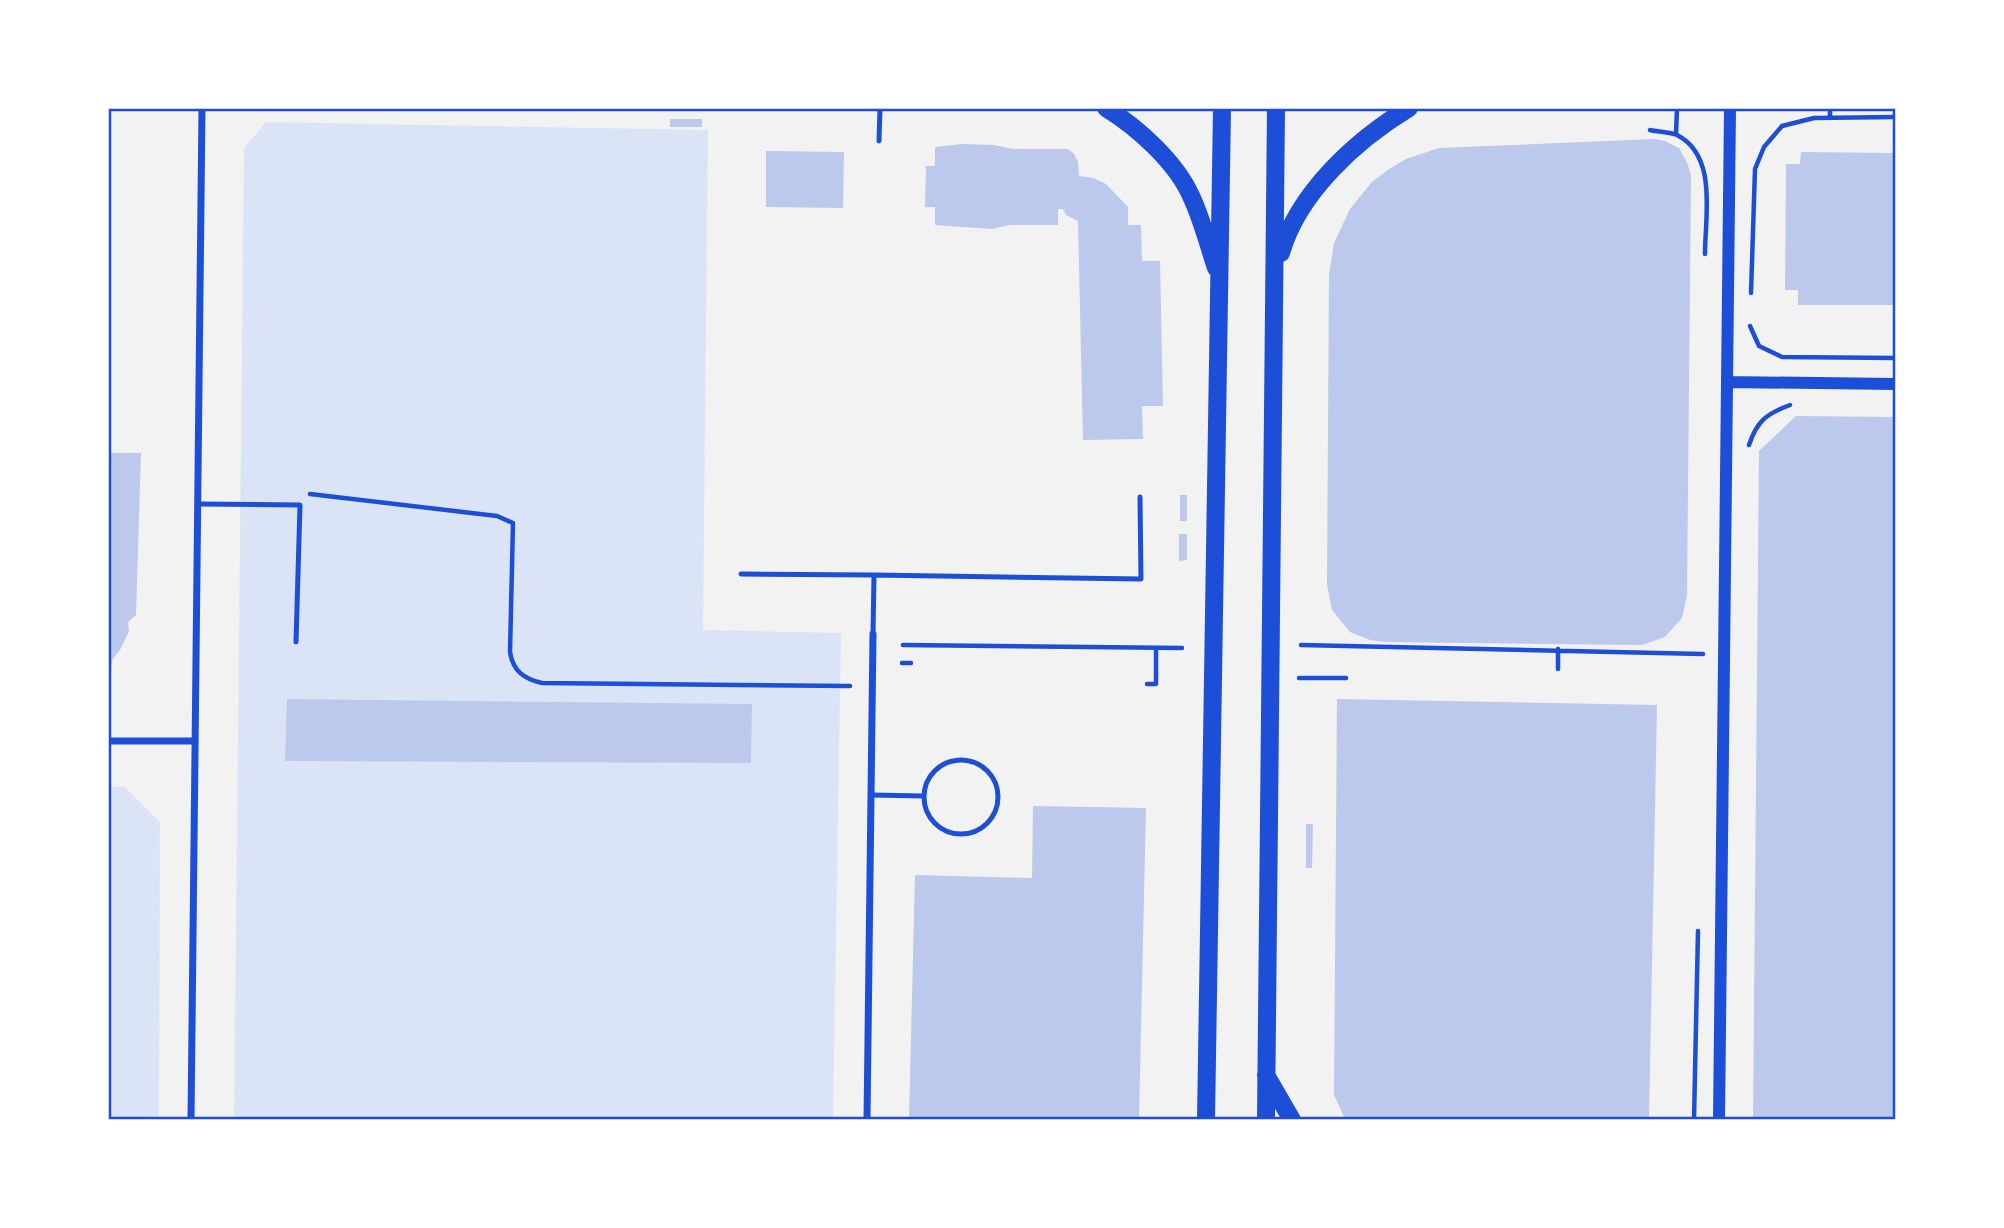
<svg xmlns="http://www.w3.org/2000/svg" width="2004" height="1228" font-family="'Public Sans',sans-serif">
	<rect width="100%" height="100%" fill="#f2f2f2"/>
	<!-- green -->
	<path fill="#dbe4f7" d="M 266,122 L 708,130 L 703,630 L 841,633 L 833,1119 L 234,1120 L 244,148 Z
		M 108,787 L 125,787 L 160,822 L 159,1119 L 109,1119 Z"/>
	<!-- building -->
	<path fill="#bdc9ec" d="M 670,119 L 702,119 L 702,127 L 670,127 Z
		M 1655,139 L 1665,141 L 1679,148 L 1688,165 L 1691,176 L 1687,595 L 1682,618 L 1665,637 L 1642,645 L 1384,642 L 1370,640 L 1350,632 L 1332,610 L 1327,584 L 1329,275 L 1334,243 L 1350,209 L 1372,182 L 1389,169 L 1406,159 L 1439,148 Z
		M 963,144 L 994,145 L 1013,149 L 1068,149 L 1074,154 L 1078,162 L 1079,176 L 1093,178 L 1106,184 L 1128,207 L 1128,225 L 1141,225 L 1142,261 L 1160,261 L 1163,406 L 1142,406 L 1143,439 L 1083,440 L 1078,221 L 1066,215 L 1063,209 L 1058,209 L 1058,225 L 1010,225 L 992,229 L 935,225 L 935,207 L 925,207 L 926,166 L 935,166 L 935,147 Z
		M 766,151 L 844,152 L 843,208 L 766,207 Z
		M 1801,152 L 1895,153 L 1895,305 L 1798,305 L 1798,290 L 1785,290 L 1786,164 L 1800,164 Z
		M 1796,416 L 1895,417 L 1895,1119 L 1753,1119 L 1759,451 Z
		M 108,453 L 141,453 L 136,615 L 128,622 L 129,631 L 120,650 L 112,660 L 111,675 L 108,675 Z
		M 1180,495 L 1187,495 L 1187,521 L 1180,521 Z
		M 1179,534 L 1187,534 L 1187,560 L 1179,561 Z
		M 287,699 L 752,704 L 751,763 L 285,761 Z
		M 1337,699 L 1657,705 L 1649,1119 L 1345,1119 L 1334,1095 Z
		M 1033,806 L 1146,808 L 1139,1119 L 909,1119 L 915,875 L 1032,878 Z
		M 1306,824 L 1313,824 L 1312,868 L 1306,868 Z"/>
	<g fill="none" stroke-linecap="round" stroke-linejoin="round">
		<!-- path -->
		<path stroke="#1d4ed8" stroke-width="4.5" d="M 1830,117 L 1830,108
			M 1650,130 C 1658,132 1670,132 1677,135 C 1718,156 1705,216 1705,254
			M 1676,134 L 1677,108
			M 1751,293 L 1755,169 L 1764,147 L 1782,126 L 1814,118 L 1896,117
			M 1750,326 L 1759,346 L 1782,357 L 1896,358
			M 1749,445 C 1757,421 1766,414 1790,405
			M 310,494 L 497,516 L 513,523 L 510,652 C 513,671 524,679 542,683 L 850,686
			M 903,645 L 1182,648
			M 1301,645 L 1703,654
			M 1558,649 L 1558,669
			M 902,663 L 911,663
			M 1299,678 L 1346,678
			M 1147,684 L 1156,684 L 1156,648
			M 1694,1120 L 1698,931"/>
		<!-- service -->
		<path stroke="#1d4ed8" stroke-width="5" d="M 879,141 L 880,108
			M 198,504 L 300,505 L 296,642
			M 741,574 L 874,575
			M 873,634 L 874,575 L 1141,579 L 1140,497
			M924 797a37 37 0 1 1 74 0a37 37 0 1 1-74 0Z
			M 871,795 L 924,796"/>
		<!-- minor -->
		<path stroke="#1d4ed8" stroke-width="7" d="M 108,741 L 195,741
			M 191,1120 L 202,108
			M 867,1120 L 873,634"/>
		<!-- tertiary -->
		<path stroke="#1d4ed8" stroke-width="12" d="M 1727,382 L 1896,384
			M 1719,1120 L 1730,108"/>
		<!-- primary -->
		<path stroke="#1d4ed8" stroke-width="18" d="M 1106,108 C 1137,127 1176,162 1191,196 C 1202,219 1208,244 1216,268
			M 1281,253 C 1298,193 1356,140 1409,108
			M 1266,1075 L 1292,1120
			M 1206,1120 L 1222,108
			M 1266,1120 L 1276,108"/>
	</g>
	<!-- border -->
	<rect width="2004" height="1228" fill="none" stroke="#ffffff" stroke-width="220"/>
	<rect x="110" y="110" width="1784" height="1008" fill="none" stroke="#1d4ed8" stroke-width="2.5"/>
</svg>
